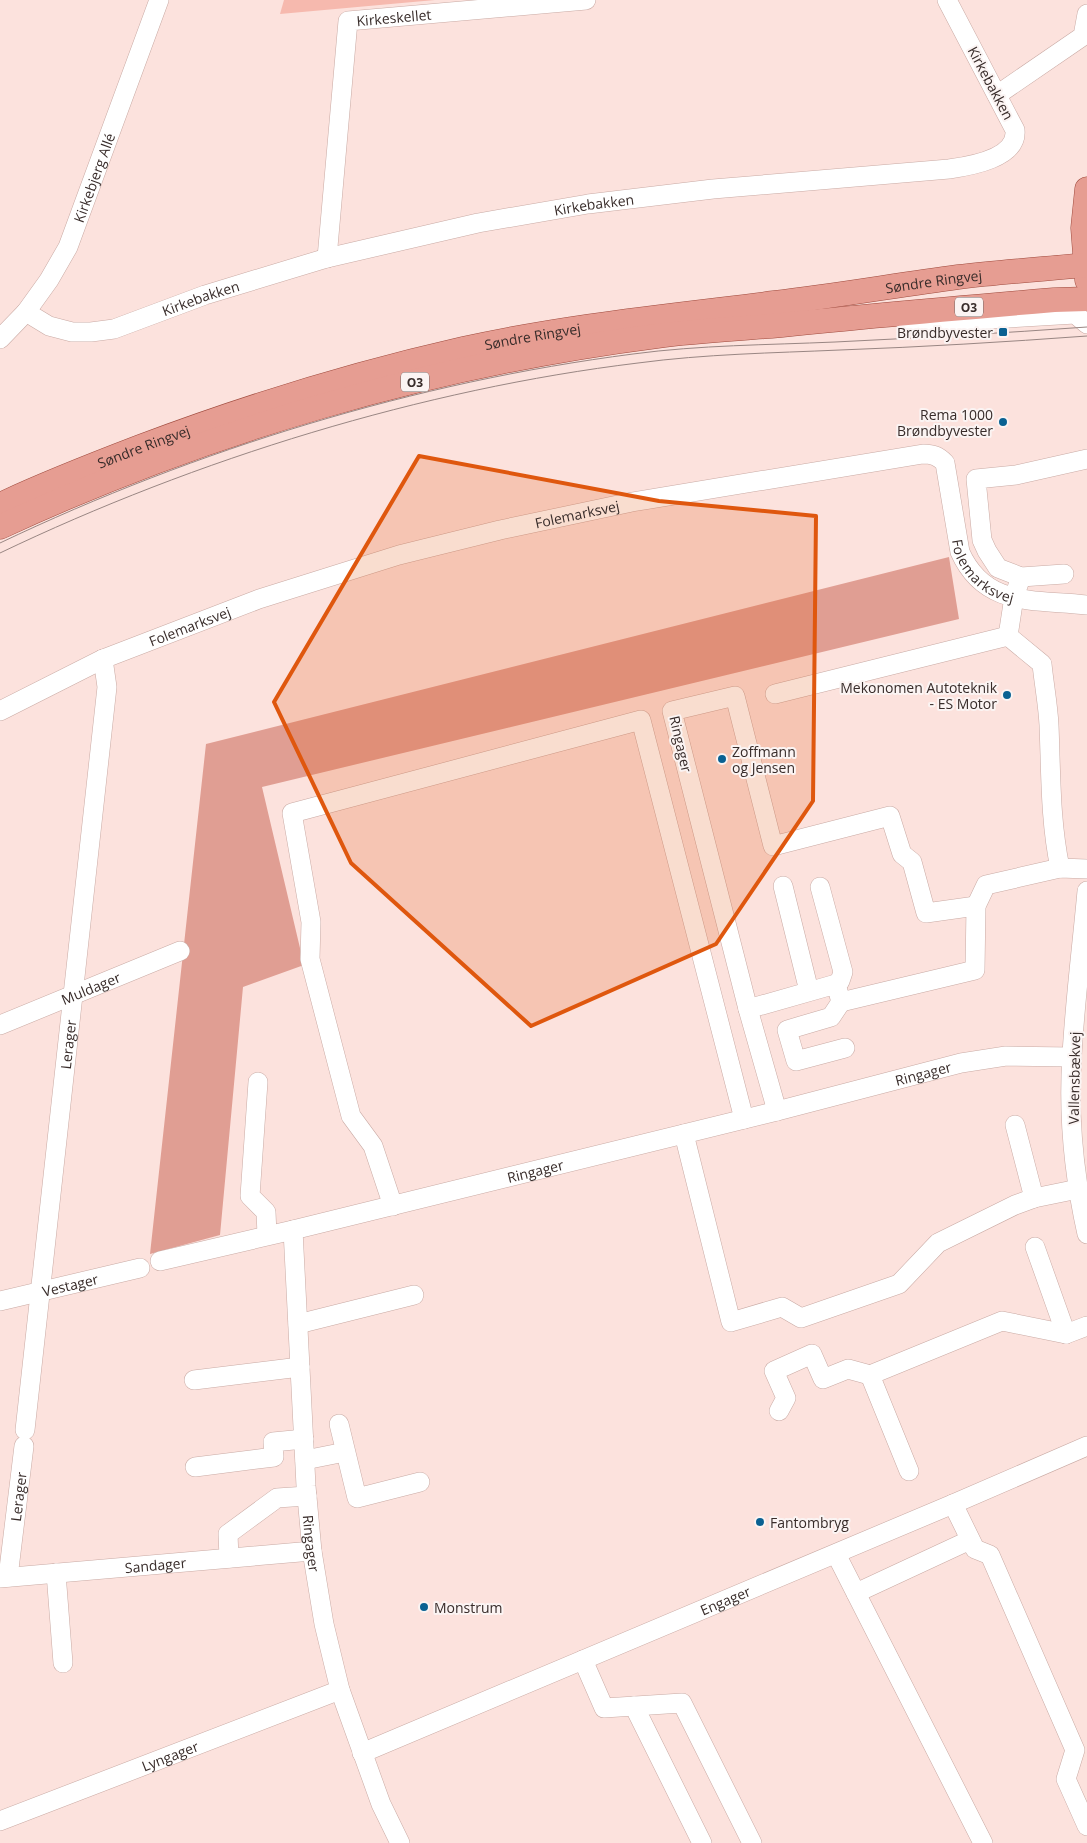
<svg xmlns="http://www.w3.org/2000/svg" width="1087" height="1843" font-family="'Open Sans',sans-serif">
	<rect width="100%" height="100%" fill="#fce2dd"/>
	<!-- green -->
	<path fill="#f6b9ae" d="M 284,0 L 435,0 L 280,14 Z"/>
	<!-- forest -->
	<path fill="#e09e93" d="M 949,557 L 959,619 L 262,787 L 304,965 L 243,987 L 220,1235 L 150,1254 L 206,744 Z"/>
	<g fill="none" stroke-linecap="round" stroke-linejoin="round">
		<defs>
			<g id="minor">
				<path d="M 997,95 L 1083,36 L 1087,14"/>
				<path id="s1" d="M 327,258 L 348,21 L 586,0"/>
				<path id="s2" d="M 26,312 L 49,326 L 72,332 L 91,332 L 114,329 L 205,295 L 327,258 L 478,223 L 588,204 L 713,189 L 949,169 C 970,166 1018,158 1015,130 L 947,0"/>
				<path d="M 908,324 L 1075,314 L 1087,324"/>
				<path id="s3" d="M 0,339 L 26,312 L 49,280 L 68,247 L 159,0"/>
				<path d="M 1064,574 L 1021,577 L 998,568 L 987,551 L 982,540 L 976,479 L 1016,475 L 1087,459"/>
				<path d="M 1021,577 L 1014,597 L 1008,636 L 1042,664 C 1044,684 1048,705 1049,725 C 1051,773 1050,820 1060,868"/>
				<path d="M 775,694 L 1008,636"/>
				<path id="s4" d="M 0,711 L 103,659 L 259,599 L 399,555 L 500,530 L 632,502 L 923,454 C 933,454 938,456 945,463 L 960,552 C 985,608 1035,599 1087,605"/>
				<path d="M 783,886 L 809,991"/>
				<path d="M 820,887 L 843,972 L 840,981 L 836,984"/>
				<path d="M 1087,891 C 1082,946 1075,1000 1072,1055 C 1068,1114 1074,1176 1087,1234"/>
				<path d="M 841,1002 L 831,1017 L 787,1030 L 796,1061 L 845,1048"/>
				<path d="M 748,1009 L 836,984 L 841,1002 L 975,970 L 976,906 L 986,885 L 1060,868 L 1087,869"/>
				<path id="s5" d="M 0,1025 L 180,951"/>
				<path d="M 258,1082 L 250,1196 L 266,1212 L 267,1235"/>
				<path d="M 777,1111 L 748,1009 L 672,711 L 735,696 L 773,846 L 890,816 L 902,854 L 912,862 L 926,913 L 976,906"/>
				<path d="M 1015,1125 L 1034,1198"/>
				<path d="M 684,1134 L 731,1322 L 782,1307 L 801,1318 L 899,1284 L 938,1243 L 1015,1205 L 1034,1198 L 1078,1189"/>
				<path d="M 393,1206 L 373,1146 L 351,1116 L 310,959 L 311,922 L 292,813 L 641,720 L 744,1119"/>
				<path id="s6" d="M 293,1230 L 306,1486 L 312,1551 L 324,1624 L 340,1690 L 381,1804 L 400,1843"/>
				<path d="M 1035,1247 L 1066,1334"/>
				<path id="s7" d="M 160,1261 L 293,1230 L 777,1111 L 961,1063 L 1006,1056 L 1072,1057"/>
				<path id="s8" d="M 0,1301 L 140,1268"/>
				<path d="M 298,1324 L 414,1295"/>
				<path d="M 194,1380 L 300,1367"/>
				<path d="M 779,1411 L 786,1398 L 774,1371 L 812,1354 L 823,1379 L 848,1369 L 870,1375"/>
				<path d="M 339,1424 L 357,1498 L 420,1482"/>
				<path id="s9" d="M 25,1430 L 107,687 L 103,659"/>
				<path d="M 305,1460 L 345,1452"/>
				<path d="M 195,1467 L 274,1457 L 273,1442 L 304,1439"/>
				<path d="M 909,1471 L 870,1375 L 1002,1321 L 1066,1334 L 1087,1326"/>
				<path d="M 953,1504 L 975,1549 L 990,1555 L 1075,1750 L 1066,1779 L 1087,1826"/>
				<path d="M 836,1554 L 983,1843"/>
				<path d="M 229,1558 L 228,1534 L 277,1498 L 307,1496"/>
				<path d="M 56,1573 L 63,1663"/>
				<path id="s10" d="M 8,1577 L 24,1446"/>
				<path id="s11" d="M 0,1578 L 312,1551"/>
				<path d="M 856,1593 L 970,1540"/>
				<path d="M 583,1660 L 604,1708 L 682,1703 L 752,1843"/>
				<path d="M 634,1706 L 702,1843"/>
				<path id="s12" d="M 362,1753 L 953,1504 L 1087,1446"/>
				<path id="s13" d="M 0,1821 L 340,1690"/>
			</g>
			<g id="major">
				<path d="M 1087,280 L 1083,228 L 1087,189"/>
				<path id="s14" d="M 0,505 C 46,483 93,465 140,447 C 246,407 353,374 463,349 C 566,326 670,316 774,303 C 836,296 897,285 958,277 C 1001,272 1044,269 1087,265"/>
				<path d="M 0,527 C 207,431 431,365 657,336 C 695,331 734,329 771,326 C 866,316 960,308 1054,300 L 1087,299"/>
			</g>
		</defs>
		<!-- minor casing -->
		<use href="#minor" stroke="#c9aaa4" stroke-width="20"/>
		<!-- major casing -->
		<use href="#major" stroke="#9f4b3e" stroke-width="25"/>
		<!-- minor -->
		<use href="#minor" stroke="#fff" stroke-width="19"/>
		<!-- major -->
		<use href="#major" stroke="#e69d92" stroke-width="24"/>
		<!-- tram -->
		<path stroke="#998683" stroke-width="1" d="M 0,543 C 197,449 416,382 633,354 C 700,345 767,345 835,342 C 919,338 1003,333 1087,327
			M 0,553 C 196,459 423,389 638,363 C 705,354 773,353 840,350 C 923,347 1005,342 1087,336"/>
	</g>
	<!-- marked area -->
	<path fill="#df570e" fill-opacity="0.2" stroke="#df570e" stroke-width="4" stroke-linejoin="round" d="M 419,456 L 659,501 L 816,516 L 813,801 L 716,944 L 531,1026 L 351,863 L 274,702 Z"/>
	<!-- markers -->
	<g fill="#0a6192" stroke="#fbf4f3" stroke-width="2">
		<rect x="998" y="327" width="10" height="10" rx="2.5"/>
		<circle cx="1003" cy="422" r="5"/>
		<circle cx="1007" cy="695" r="5"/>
		<circle cx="722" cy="759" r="5"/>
		<circle cx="760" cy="1522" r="5"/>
		<circle cx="424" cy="1607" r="5"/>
	</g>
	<g text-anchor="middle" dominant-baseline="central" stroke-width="4" stroke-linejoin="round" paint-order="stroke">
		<!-- shield labels -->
		<g fill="#fbf4f3" stroke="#726866" stroke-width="1">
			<rect x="955" y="297.5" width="28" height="19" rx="4"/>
			<rect x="401" y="372.5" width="28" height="19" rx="4"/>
		</g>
		<g font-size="12" font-weight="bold" fill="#382c2a">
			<text x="969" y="307">O3</text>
			<text x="415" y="382">O3</text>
		</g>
		<!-- street labels -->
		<g font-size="14" fill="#382c2a" stroke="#fbf4f3">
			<text stroke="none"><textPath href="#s1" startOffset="284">Kirkeskellet</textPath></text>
			<text transform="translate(991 83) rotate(62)">Kirkebakken</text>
			<text stroke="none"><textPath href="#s3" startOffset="189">Kirkebjerg Allé</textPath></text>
			<text stroke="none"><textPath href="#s2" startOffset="590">Kirkebakken</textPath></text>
			<text stroke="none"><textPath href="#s14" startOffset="965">Søndre Ringvej</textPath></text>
			<text stroke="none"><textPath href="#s2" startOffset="185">Kirkebakken</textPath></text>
			<text stroke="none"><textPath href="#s14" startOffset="560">Søndre Ringvej</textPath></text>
			<text stroke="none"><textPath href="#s14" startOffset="155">Søndre Ringvej</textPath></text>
			<text stroke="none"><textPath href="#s4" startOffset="612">Folemarksvej</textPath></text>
			<text stroke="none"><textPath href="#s4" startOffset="1108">Folemarksvej</textPath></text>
			<text stroke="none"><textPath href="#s4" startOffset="208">Folemarksvej</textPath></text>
			<text transform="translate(681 744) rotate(77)">Ringager</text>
			<text stroke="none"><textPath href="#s5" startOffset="98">Muldager</textPath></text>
			<text stroke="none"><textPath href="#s9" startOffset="388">Lerager</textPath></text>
			<text stroke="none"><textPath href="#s7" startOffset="786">Ringager</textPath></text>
			<text transform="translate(1074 1078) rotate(-89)">Vallensbækvej</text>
			<text stroke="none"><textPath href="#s7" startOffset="386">Ringager</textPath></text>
			<text stroke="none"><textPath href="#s8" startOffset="72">Vestager</textPath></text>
			<text stroke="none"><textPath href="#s10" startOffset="81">Lerager</textPath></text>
			<text stroke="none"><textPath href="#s6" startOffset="314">Ringager</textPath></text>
			<text stroke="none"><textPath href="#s11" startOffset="156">Sandager</textPath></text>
			<text stroke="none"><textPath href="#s12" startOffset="394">Engager</textPath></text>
			<text stroke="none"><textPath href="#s13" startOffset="182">Lyngager</textPath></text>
		</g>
		<!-- poi labels -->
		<g font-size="14" fill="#382c2a" stroke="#fbf4f3" text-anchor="end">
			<text x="993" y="332">Brøndbyvester</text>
			<text x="993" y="414">Rema 1000<tspan x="993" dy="16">Brøndbyvester</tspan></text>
			<text x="997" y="687">Mekonomen Autoteknik<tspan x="997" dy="16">- ES Motor</tspan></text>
			<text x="732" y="751" text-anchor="start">Zoffmann<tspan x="732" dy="16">og Jensen</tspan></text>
			<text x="770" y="1522" text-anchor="start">Fantombryg</text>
			<text x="434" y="1607" text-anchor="start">Monstrum</text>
		</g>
	</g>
</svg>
